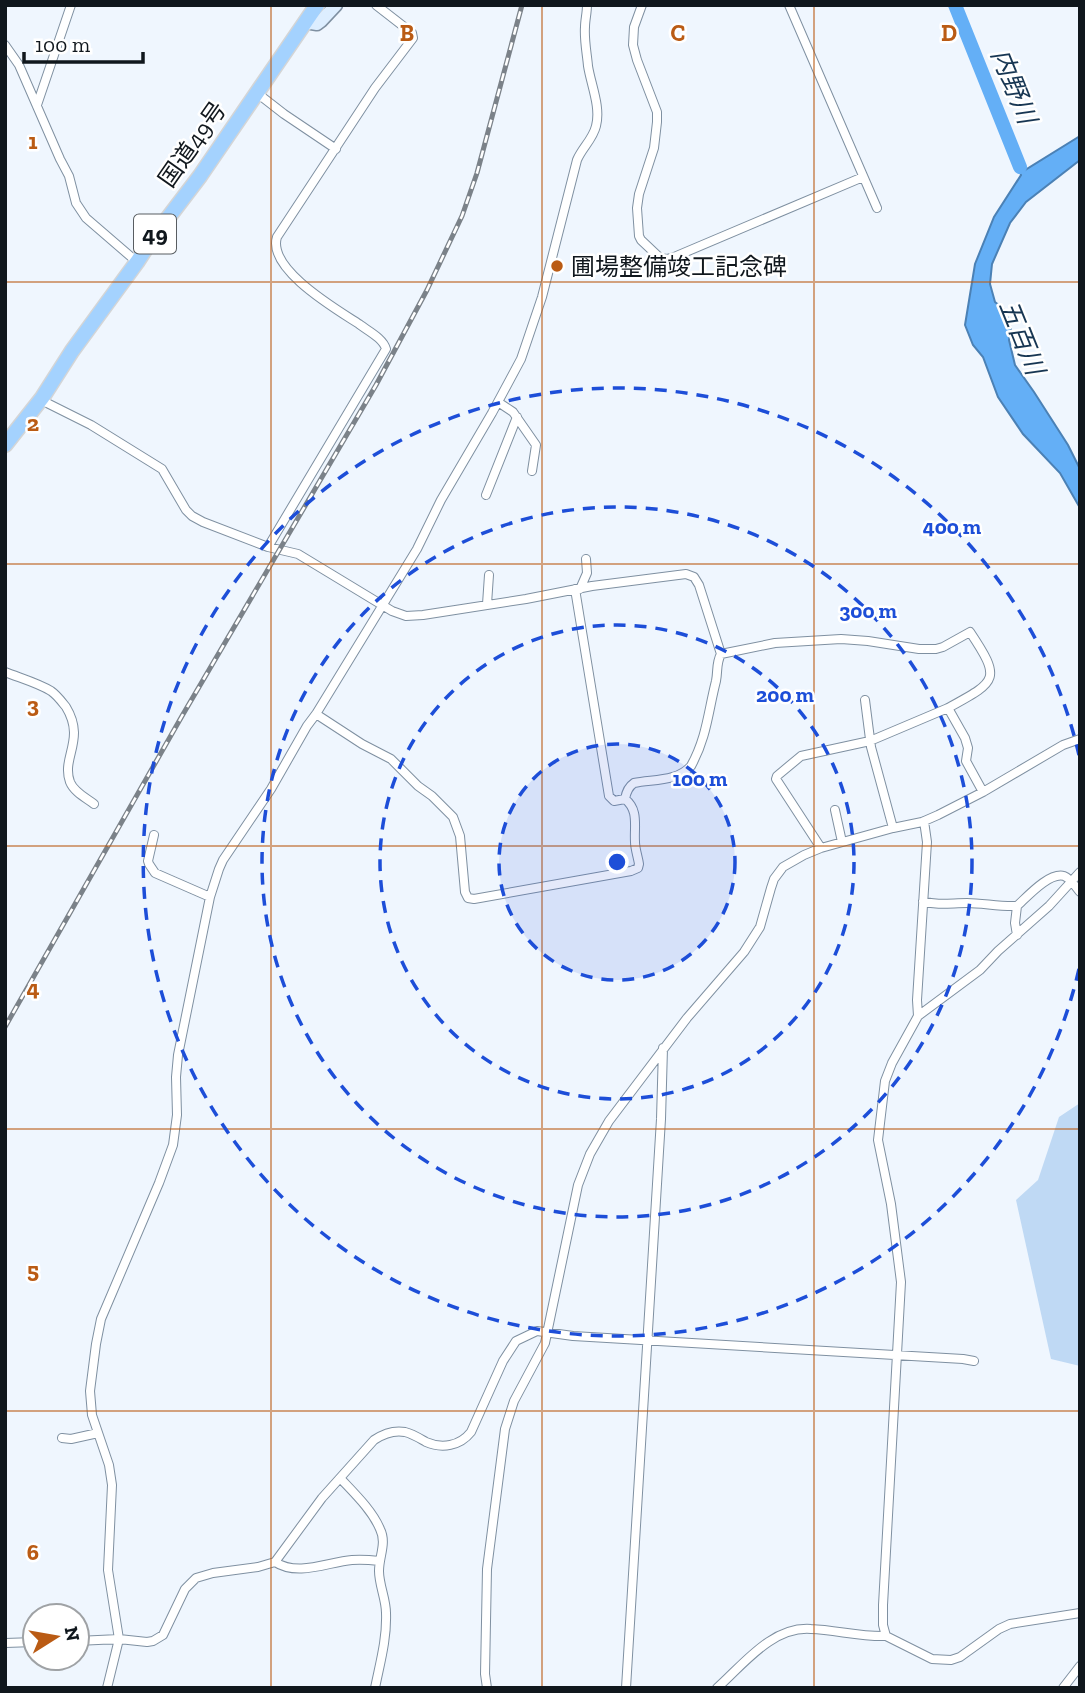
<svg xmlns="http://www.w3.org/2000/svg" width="1085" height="1693" font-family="'Zilla Slab','Noto Sans JP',serif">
	<rect width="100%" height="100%" fill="#eff6fe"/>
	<!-- green -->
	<path fill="#bfd9f4" d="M 1080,1103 L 1080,1366 L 1051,1359 L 1016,1200 L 1038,1180 L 1059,1117 Z"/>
	<!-- water -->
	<path fill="#64aff6" stroke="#4b81b5" stroke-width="2" d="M 1080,136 L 1080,160 L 1026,202 L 1010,223 L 992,264 L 990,284 L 995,302 L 1005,310 L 1011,328 L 1009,340 L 1015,365 L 1034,392 L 1068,445 L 1080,469 L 1080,508 L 1060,473 L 1023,434 L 998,397 L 983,357 L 973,345 L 965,325 L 975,264 L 994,217 L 1021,175 L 1012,150 L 1014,150 L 1025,170 Z"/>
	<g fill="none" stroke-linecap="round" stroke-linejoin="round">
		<!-- river -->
		<path stroke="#64aff6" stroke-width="14" d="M 955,5 L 1020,167"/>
		<defs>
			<path id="minor" d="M 642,5 L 634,27 L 633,45 L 637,60 L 657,112 L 657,122 L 654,148 L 639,194 L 637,208 L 639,236 L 641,240 L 660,258 L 667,259 L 674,257 L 863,177
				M 789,5 L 877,208
				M 5,45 L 19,65 L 60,159 L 69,176 L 76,203 L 86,218 L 137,262
				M 257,93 L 284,114 L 336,149
				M 37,105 L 71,5
				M 42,398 L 47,403 L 91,425 L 162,469 L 186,510 L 192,516 L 203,522 L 268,547 L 298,554 L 392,611 L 406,616 L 423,615 L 526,599 L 592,586 L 686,574 L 694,577 L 699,585 L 721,654 L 775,643 L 841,639 L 868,641 L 919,649 L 936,649 L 943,647 L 970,632 C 1002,680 997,681 948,708 L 965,738 L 968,748 L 966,761 L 983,792
				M 498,402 L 513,412 L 536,445 L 532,471
				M 486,495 L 517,417
				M 268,547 L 386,349 C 383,338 368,331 359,324 C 336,309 267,269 277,237 L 375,88 L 413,38 L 412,33 L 376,5
				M 575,589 L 609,796 L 614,801 L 625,799
				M 580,589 L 587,573 L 586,559
				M 487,604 L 489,575
				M 5,672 C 20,678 38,683 51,691 C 57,695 62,702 66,707 C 86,740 61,757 70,782 C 74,792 86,798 94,804
				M 865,700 L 871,747 L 893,828
				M 316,714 L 362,744 L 391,759 L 418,786 L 432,796 L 453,817 L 460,836 L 465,892 L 468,898 L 474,899 L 631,871 L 638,868 L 639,864 C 638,857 635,849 635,842 C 634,826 639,810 625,799 C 626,793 628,787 634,783 C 653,779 677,782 691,766 C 707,737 708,712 716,681 C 718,671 716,663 721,654
				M 835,810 L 842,842
				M 154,835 L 148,861 L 149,864 L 155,873 L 210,897
				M 821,848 L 776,779 L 777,776 L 801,756 L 870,741 L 948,708
				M 1080,872 L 1049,906 L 998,951 L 980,970 L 918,1016 L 892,1063 L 885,1081 L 878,1140 L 891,1204 L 901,1282 L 883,1605 L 883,1625 L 886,1636 L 932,1659 L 951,1660 L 960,1657 L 999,1629 L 1010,1624 L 1080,1613
				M 923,901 C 938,906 951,903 967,903 C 983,903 1000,907 1017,906 C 1027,897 1049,872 1064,876 C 1070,878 1076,887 1080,892
				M 1017,906 L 1015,923 L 1017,935
				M 918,1016 L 917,1000 L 927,842 L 924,821
				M 62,1438 L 71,1439 L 98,1433
				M 340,1478 C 354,1493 372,1510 380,1529 C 387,1543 379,1556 379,1571 C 379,1585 386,1599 386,1613 C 387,1639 380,1663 375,1688
				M 275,1562 C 298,1577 328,1562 352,1560 C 362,1559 371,1560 380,1561
				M 77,1641 L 119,1639 L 147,1642 L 153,1641 L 163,1635 L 185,1589 L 196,1578 L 213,1573 L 258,1567 L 275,1562 L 322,1498 L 374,1440 C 383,1434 394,1430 405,1432 C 413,1434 419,1438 426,1442 C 442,1449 460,1446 471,1432 L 503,1361 L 516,1341 L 537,1331 L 573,1336 L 963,1359 L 974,1361
				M 5,1643 L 35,1642
				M 107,1688 L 119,1639 L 108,1570 L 112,1485 L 109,1465 L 92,1415 L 90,1391 L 96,1344 L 101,1319 L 159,1183 L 173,1145 L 177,1115 L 176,1077 L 178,1055 L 210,897 L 219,869 L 223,860 L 271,789 L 307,726 L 316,714 L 417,549 L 441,500 L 492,413 L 521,359 L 542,297 L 577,160 C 582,148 593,139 596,126 C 601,107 591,85 588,66 C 587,54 584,40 585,27 C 585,20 587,13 587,5
				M 487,1688 L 485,1674 L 487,1569 L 505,1429 L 514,1401 L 545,1343 L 578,1185 L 590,1154 L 609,1121 L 687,1018 L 744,952 L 760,927 L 771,888 L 774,879 L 783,867 L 804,855 L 821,848 L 893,828 L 922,822 L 938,815 L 983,792 L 1063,745 L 1080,739
				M 626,1688 L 661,1119 L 663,1048
				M 717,1688 C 743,1665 772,1626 811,1629 C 836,1630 861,1637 886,1636
				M 1063,1688 L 1080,1666"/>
			<path id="secondary" d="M 305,22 L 317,24 L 321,21 L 336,5"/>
			<path id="trunk" d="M 5,445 L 42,398 L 72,351 L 137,262 L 152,239 L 200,176 L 317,5"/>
		</defs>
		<!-- minor casing -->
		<use href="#minor" stroke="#7f90a1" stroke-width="10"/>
		<!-- secondary casing -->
		<use href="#secondary" stroke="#7f90a1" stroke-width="15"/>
		<!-- trunk casing -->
		<use href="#trunk" stroke="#d4d5d6" stroke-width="17"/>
		<!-- minor -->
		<use href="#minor" stroke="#fff" stroke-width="8"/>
		<!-- secondary -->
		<use href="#secondary" stroke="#def" stroke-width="12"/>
		<!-- trunk -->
		<use href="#trunk" stroke="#a4d2fe" stroke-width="14"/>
		<defs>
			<path id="rail" d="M 5,1027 L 182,716 L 376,385 L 427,290 L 462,216 L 477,173 L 522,5"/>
		</defs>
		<!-- rail casing -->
		<use href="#rail" stroke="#7b8289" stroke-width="5"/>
		<!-- rail -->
		<use href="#rail" stroke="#fff" stroke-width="2.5" stroke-dasharray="8" stroke-linecap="butt"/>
	</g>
	<!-- grid -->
	<path fill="none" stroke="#ba5b14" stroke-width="2" stroke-opacity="0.55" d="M 271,5 L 271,1688M 542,5 L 542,1688M 814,5 L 814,1688M 5,282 L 1080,282M 5,564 L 1080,564M 5,846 L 1080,846M 5,1129 L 1080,1129M 5,1411 L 1080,1411"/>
	<!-- distance rings -->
	<circle cx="617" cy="862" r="118" fill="#1d4ed8" fill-opacity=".12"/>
	<g fill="none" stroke="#1d4ed8" stroke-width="3.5" stroke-dasharray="12 9">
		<circle cx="617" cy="862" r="118"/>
		<circle cx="617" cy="862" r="237"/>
		<circle cx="617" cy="862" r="355"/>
		<path d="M1079 969A474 474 0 1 1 1079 755"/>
	</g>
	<!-- markers -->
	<circle fill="#ba5b14" stroke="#fff" stroke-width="2.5" cx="557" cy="266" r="7"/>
	<g text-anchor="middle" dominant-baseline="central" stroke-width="5" stroke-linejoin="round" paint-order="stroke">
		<!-- shield labels -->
		<rect fill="#fff" stroke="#585d61" stroke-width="2" x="134" y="214.5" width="42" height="39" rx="5"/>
		<g font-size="23" font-weight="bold" fill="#10171d">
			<text x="155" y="234">49</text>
		</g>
		<!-- street labels -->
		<g font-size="24" fill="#10171d" stroke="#fff">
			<text transform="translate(192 144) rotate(-55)">国道49号</text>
		</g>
		<!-- poi labels -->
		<g font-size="24" fill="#10171d" stroke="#fff" text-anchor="start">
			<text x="571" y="266">圃場整備竣工記念碑</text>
		</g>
		<!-- water labels -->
		<g font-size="26" font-style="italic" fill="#173653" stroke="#fff">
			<text transform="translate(1014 86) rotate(68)">内野川</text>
			<text transform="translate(1022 337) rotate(68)">五百川</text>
		</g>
	</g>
	<g font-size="23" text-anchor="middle" font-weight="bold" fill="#ba5b14" stroke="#fff" stroke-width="5" stroke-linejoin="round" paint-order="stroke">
		<text x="407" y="41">B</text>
		<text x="678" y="41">C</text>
		<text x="949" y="41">D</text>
		<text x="33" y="149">1</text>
		<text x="33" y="431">2</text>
		<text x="33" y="713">3</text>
		<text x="33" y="996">4</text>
		<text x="33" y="1278">5</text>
		<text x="33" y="1560">6</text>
	</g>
	<circle cx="617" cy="862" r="10" fill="#1d4ed8" stroke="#fff" stroke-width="3.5"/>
	<g font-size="21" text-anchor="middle" font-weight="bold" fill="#1d4ed8" stroke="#fff" stroke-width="5" stroke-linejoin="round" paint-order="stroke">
		<text x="952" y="534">400 m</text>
		<text x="868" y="618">300 m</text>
		<text x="785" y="702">200 m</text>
		<text x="700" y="786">100 m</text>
	</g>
	<!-- border -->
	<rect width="1085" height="1693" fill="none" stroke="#10171d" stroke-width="14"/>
	<!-- north arrow -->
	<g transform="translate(56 1637) rotate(79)"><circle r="33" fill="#ffffff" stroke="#9fa2a5" stroke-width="2"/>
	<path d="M0-5L12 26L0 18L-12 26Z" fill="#ba5b14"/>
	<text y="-10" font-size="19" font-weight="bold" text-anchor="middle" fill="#10171d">N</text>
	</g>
	<!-- scale -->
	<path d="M24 52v10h119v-10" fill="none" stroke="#10171d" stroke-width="3.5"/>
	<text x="35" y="52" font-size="21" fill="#10171d" stroke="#ffffff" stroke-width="5" paint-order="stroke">100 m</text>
</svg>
